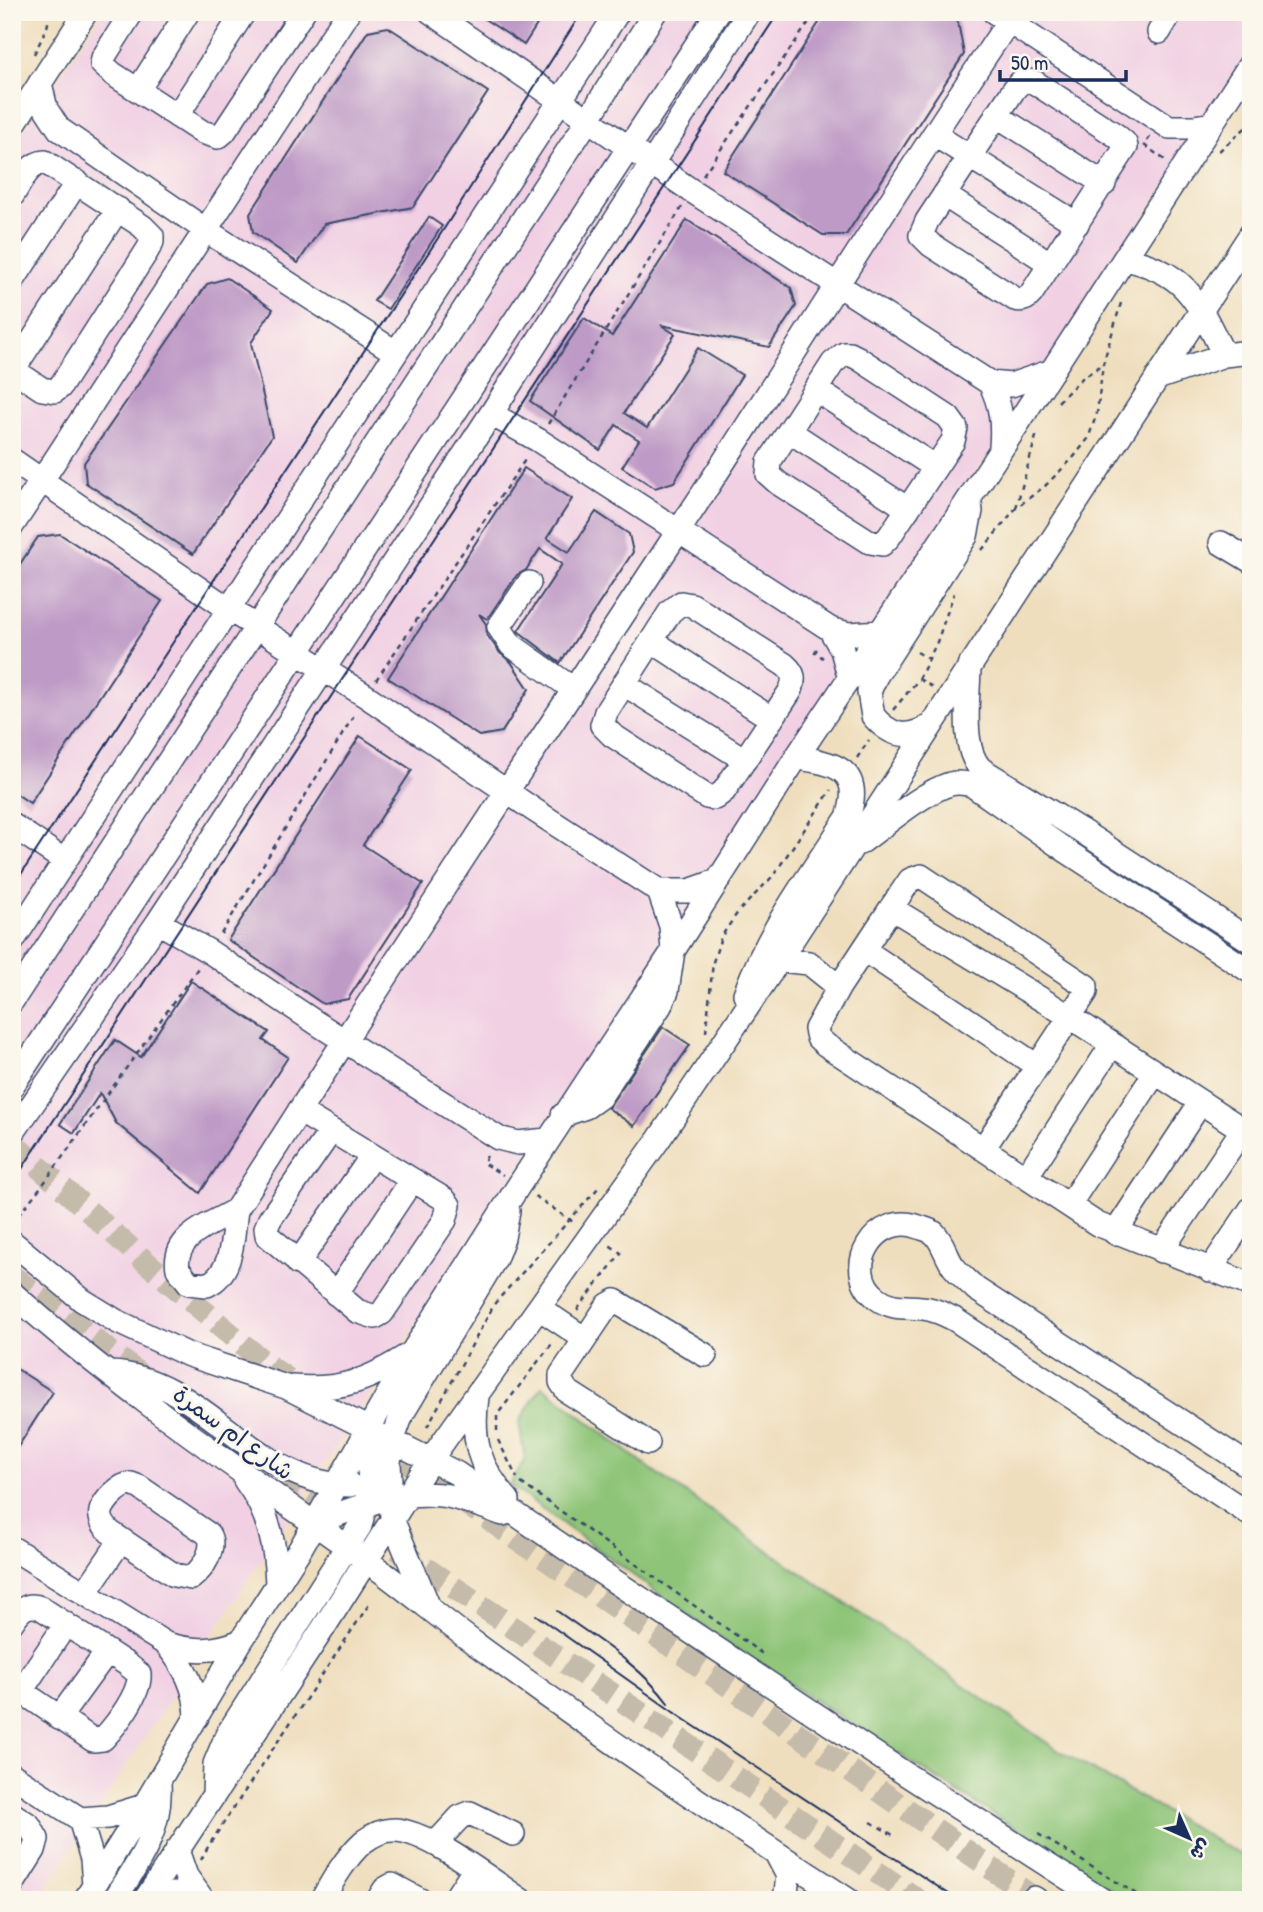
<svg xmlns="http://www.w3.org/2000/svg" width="1263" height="1912" font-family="'Patrick Hand','Playpen Sans Arabic',sans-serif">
	<rect width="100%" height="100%" fill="#fbf7ec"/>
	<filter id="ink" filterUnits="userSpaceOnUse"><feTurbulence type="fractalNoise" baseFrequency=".0143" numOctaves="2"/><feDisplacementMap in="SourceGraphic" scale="14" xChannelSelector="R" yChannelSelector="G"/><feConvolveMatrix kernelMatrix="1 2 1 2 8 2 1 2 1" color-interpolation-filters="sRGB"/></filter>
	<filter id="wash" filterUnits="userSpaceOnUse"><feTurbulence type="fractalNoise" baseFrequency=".00686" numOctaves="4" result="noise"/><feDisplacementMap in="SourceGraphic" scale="28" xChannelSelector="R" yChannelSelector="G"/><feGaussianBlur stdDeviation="1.57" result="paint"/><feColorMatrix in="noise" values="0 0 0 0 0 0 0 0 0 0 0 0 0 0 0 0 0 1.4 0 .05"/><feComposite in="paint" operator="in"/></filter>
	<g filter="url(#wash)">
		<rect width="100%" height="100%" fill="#efdebd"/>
		<!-- built -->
		<path fill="#f1d0e3" d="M 103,12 L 1251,12 L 1251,54 L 38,1900 L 12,1900 L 12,148 Z"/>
		<!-- green -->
		<path fill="#8dc477" stroke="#547a6a" stroke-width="2" d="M 542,1386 L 642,1463 L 1056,1749 L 1251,1861 L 1251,1900 L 1127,1900 L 730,1646 L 510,1485 L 525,1459 L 519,1422 Z"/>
		<g id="blocks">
			<!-- building -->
			<path fill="#be9ac6" d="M 474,12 L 545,12 L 524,45 Z
				M 826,12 L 942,12 L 958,22 L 964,54 L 846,235 L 823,235 L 723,171 Z
				M 388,27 L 488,92 L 413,207 L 324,224 L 298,263 L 253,232 L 250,214 L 368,31 Z
				M 429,217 L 442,226 L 388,309 L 374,301 Z
				M 687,220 L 791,288 L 796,306 L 769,347 L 661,325 L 675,334 L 624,413 L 647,428 L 698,348 L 742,375 L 674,482 L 655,488 L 622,467 L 639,440 L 616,425 L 600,450 L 530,401 L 584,318 L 612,336 Z
				M 227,278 L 273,309 L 251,343 L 272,436 L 193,554 L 86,483 L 84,463 L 207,284 Z
				M 524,468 L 572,499 L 547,538 L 569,552 L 596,512 L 629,534 L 633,552 L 560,663 L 518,631 L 562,564 L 540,549 L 526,570 L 517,575 L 487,619 L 479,614 L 486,624 L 487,635 L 500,653 L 511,662 L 529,689 L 502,732 L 479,736 L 388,678 Z
				M 60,534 L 162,601 L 30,803 L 12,791 L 12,576 L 38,537 Z
				M 360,736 L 412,770 L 363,845 L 423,884 L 348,999 L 323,1004 L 228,940 Z
				M 191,981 L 269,1032 L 263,1040 L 288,1057 L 200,1193 L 116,1123 L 100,1093 L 74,1133 L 60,1124 L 115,1040 L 141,1057 Z
				M 663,1027 L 690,1045 L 634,1126 L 608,1108 Z
				M 12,1366 L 53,1392 L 12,1456 Z"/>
		</g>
	</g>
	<g filter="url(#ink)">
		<use href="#blocks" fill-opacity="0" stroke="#3b496c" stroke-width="2"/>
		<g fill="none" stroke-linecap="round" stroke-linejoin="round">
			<!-- minor-tunnel -->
			<path stroke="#c5bbaa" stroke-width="23" stroke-dasharray="23 11" stroke-linecap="butt" d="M 12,1143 L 147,1263 L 267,1365 L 302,1389
				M 12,1276 L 151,1383
				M 376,1441 L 1034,1898
				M 284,1473 L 918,1900"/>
			<defs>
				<path id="minor" d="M 132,12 L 103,58 L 102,64 L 113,74 L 202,132 L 218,137 L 224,132 L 303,12
					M 431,12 L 692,191 L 990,383 L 1011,385 L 1052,371
					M 994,12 L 1169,127 L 1194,127 L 1212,124
					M 1159,32 L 1171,12
					M 1023,80 L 1034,82 L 1117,136 L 1125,143 L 1126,147 L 1031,294 C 1026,300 1022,301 1015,299 L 931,245 L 921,235 L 927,221 L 1015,88 Z
					M 40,83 L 46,109 L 59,129 L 207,231 L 395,352
					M 138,90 L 188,12
					M 996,115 L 1104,184
					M 177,116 L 244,12
					M 12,127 L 86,12
					M 935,135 L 1077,224
					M 944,195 L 1051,264
					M 12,196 C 20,184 28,163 45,162 L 142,226 L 152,236 L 152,242 L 147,251 L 60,387 L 55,391 L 42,389 L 12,369
					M 1125,259 C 1188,272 1198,303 1224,355
					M 12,282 L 77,182
					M 844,354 L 850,354 L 858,358 L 948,417 L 956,428 L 953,441 L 889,537 L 882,544 L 870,542 L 778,483 L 768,474 L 769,462 L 833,363 Z
					M 13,370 L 118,209
					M 1157,378 L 1224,355 L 1251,352
					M 990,383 C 1001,405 1003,422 1001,447
					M 816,390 L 935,467
					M 491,414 L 538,440 L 830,629 L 849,634 L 881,632
					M 789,431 L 908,509
					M 12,460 L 230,610 L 366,696 L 534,810 L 659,891 L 689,891 L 717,881
					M 12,526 L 348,12
					M 1221,543 L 1251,561
					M 529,583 L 499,627 L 511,645 L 573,689
					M 681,603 L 692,605 L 785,665 C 794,673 795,678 791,690 L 724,791 L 715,798 L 707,797 L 612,735 L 602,725 L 606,712 L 670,612 Z
					M 830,629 L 842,650 L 850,679
					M 652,641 L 772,719
					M 969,666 C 969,695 960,748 981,769 L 1080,830 L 1251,941
					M 624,684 L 745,760
					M 931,725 C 908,740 891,737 873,716 L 869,692 L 876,676 L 966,536 L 971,511 L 969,499
					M 12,825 L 65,861
					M 860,843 C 884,826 923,792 950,784 C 958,782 965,783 972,785 L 1068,852 L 1251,972
					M 891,908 L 910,880 L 921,876 L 1086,986 L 1086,992 L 983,1149
					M 158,922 L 210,952 L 318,1024 L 498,1138 L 518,1143 L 547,1140
					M 12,942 L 618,12
					M 864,950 L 1037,1066
					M 779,960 L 809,963 L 839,987
					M 745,994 C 768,930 811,874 848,817 C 864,770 835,762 796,758
					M 12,1001 L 588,120 L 655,12
					M 12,1086 L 718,12
					M 299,1111 L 444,1199 L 449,1205 L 445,1220 L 382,1313 L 375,1317 L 357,1311 L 267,1235 L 266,1228 L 270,1219 L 331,1131
					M 563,1115 L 586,1107 L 600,1097 L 660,1006 L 667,991 L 673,951 L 671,926 L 659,891
					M 12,1134 L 158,922 L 491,414 L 749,12
					M 1251,1135 L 1069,1016 L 891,908 L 839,987 L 816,1029 L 818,1038 L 826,1045 L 1097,1224 L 1251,1285
					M 1026,1177 L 1112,1045
					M 1069,1205 L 1155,1073
					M 236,1210 C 381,982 530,756 679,530 C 793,359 899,182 1015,12
					M 236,1210 C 232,1236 234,1273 207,1285 L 189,1283 L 178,1269 C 172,1236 212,1224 236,1210 Z
					M 1115,1233 L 1201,1102
					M 12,1242 L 82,1300 L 116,1321 L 189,1355 L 286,1387 L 456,1473 L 593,1567 L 901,1771 L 1102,1900
					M 1161,1251 L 1243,1129
					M 298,1263 L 372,1156
					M 1210,1270 L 1251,1209
					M 12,1293 C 123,1392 247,1475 367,1561 C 405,1588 440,1618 477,1645 C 598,1734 722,1818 848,1900
					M 336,1294 L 412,1180
					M 539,1308 L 585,1339
					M 111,1373 C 203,1377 255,1486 350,1485
					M 292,1387 C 342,1391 370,1380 411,1353
					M 477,1397 C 471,1440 479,1468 508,1500
					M 648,1443 L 567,1391 L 561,1382 L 561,1375 L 608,1305 L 615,1301 L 705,1355
					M 1251,1467 L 976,1289 C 969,1282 959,1274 953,1266 C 946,1256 943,1242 934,1233 C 930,1230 924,1229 919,1227 C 876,1210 840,1270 877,1298 C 894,1311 910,1305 929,1309 C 938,1311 946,1315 954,1319 L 1251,1515
					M 245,1480 C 269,1512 276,1546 277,1585
					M 131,1484 L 139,1487 L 208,1534 C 217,1548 203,1569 191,1578 L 174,1575 L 110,1532 C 105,1527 99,1520 101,1511 C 105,1500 119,1485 131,1484 Z
					M 315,1523 C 356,1508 395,1490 441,1495 C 461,1497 483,1507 503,1514
					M 12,1548 L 166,1644 C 193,1652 215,1652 241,1641
					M 85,1593 L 121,1540
					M 428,1605 L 392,1519 L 389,1462 L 392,1442 L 402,1414 L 495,1259 L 503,1238 L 508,1211
					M 12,1622 C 20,1610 27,1602 41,1608 L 128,1665 L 139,1674 C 141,1693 116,1725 103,1739 L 93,1740 L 12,1685
					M 166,1644 C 185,1667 196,1687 197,1717
					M 21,1691 L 66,1624
					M 59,1718 L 107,1652
					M 12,1775 L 80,1819 L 108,1817 L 144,1806
					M 214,1795 L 215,1764 L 227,1735 L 360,1526 L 370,1485 L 367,1429
					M 12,1814 L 29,1825 L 37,1839 L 34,1850 L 12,1885
					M 80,1819 L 92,1859 L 94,1885
					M 435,1844 L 460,1817 L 470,1813 L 513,1834
					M 177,1850 L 186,1876 L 203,1900
					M 776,1853 L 788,1876 L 785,1900
					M 146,1898 L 173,1894 L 200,1898
					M 1034,1898 L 1037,1900
					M 85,1900 L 144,1806 L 241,1641 L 300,1549 L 413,1351 L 519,1185 L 673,951 L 796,758 L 969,499 L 1251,63
					M 114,1900 C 139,1863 162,1830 159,1783
					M 145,1900 L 324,1627 L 431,1459 L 659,1139 L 779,960 L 1251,234
					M 322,1900 C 333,1880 346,1857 363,1842 C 371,1836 383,1830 393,1830 C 426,1829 492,1881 521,1900
					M 378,1900 L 385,1889 L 392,1885 L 420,1900
					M 454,1900 L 474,1869
					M 476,1900 L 489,1879"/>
			</defs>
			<!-- minor casing -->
			<use href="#minor" stroke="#3b496c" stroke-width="26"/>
			<!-- path -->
			<path stroke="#3b496c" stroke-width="2.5" stroke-dasharray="5 5" stroke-linecap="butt" d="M 34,54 L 47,28 L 50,12
				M 1150,137 L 1144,145 L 1165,160
				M 1219,151 L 1251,123
				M 703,175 L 816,12
				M 1058,402 L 1081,379 L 1103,364
				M 548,424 L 682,207
				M 1016,508 L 1037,433
				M 982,550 L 1016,508 L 1045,486 L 1073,458 L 1088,439 L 1097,413 L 1103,364 L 1121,303
				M 817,649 L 815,652 L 823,658
				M 917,652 L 929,659
				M 919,679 L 934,688
				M 376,680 L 527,457
				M 893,710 L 919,679 L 937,642 L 954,593
				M 857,758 L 869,740
				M 221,934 L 356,712
				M 706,1032 L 713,962 L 721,937 L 738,912 L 773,876 L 831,790
				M 487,1156 L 483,1163 L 503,1175
				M 535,1196 L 576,1224
				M 12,1223 L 44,1183 L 198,968
				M 577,1310 L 621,1253 L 608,1244
				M 427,1427 L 495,1303 L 600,1186
				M 497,1431 L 497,1415 L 554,1341
				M 498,1440 L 517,1478
				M 521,1483 L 764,1655
				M 871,1822 L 893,1835
				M 1038,1834 L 1146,1900
				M 201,1860 L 209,1845 L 370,1603"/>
			<!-- minor -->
			<use href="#minor" stroke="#fff" stroke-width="23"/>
			<!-- tram -->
			<path stroke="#1b2f5e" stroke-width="2" d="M 12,888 L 440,235 L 582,12
				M 12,1184 L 779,12
				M 557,1611 C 596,1639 639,1664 668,1703
				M 536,1615 L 679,1716 L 958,1900"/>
		</g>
	</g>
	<g text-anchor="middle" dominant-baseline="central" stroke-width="6" stroke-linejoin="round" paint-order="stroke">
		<!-- street labels -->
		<g font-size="24" fill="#1b2f5e" stroke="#fbf7ec">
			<text transform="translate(234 1432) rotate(36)">شارع ام سمرة</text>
		</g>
	</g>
	<!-- margin -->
	<rect width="1263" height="1912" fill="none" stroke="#fbf7ec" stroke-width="42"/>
	<!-- north arrow -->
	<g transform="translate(1189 1838) rotate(135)" stroke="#fbf7ec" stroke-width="5" paint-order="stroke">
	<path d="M0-5L12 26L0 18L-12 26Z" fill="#1b2f5e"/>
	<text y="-10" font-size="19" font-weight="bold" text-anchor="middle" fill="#1b2f5e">ش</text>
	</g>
	<!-- scale -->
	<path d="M1000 70v10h126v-10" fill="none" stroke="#1b2f5e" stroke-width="3.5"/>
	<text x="1011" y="70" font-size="21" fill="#1b2f5e" stroke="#fbf7ec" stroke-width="5" paint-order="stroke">50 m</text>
</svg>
